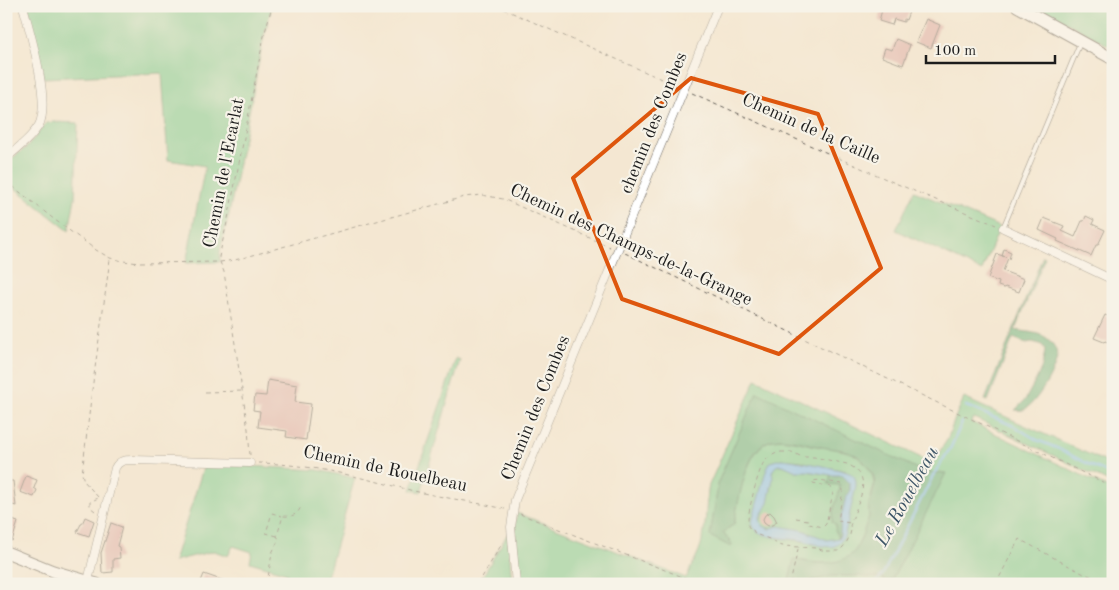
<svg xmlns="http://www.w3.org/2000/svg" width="1119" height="590" font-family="'Old Standard TT',serif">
	<rect width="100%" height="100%" fill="#f7f3e8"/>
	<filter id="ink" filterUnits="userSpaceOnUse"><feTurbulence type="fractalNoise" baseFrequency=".02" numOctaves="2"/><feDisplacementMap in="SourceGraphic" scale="10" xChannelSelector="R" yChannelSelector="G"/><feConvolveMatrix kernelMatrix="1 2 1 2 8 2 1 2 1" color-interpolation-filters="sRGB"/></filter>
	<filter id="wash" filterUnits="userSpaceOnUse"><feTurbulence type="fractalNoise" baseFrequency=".0096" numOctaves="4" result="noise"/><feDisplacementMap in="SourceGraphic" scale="20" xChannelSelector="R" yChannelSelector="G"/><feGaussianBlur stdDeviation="1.12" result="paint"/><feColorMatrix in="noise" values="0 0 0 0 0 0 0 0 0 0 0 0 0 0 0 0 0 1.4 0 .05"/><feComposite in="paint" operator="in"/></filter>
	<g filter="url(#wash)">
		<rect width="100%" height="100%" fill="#f4e7d2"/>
		<!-- green -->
		<path fill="#77cc8f" stroke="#4a7456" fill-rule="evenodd" d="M 28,6 L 272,6 L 264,36 L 229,214 L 220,251 L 220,262 L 186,263 L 205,166 L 168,160 L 162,73 L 43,78 L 34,33 Z
			M 1036,6 L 1113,6 L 1113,48 Z
			M 53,122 L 78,123 L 75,198 L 69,231 L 55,220 L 6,181 L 6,163 L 28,146 L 46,123 Z
			M 914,191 L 1000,227 L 982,271 L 896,230 Z
			M 456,358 L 460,360 L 421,492 L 411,490 Z
			M 756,379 L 932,463 L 947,440 L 957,413 L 964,398 L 1113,465 L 1113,484 L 974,418 L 971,422 L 1113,490 L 1113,584 L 889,584 L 901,563 L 945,473 L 926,473 L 757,393 L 719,480 L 710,536 L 731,547 L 732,544 L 723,533 L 734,524 C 738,502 746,445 773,440 C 786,438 798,442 811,445 C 825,448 839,449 852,453 C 864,461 877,474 873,489 C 871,498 867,507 869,517 C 866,524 859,547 854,552 C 839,568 813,563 794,559 L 789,580 L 797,584 L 519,584 L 515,524 L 517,513 L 686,578 C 691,566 699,554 702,541 C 707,523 705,504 709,485 ZM 781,459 L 802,461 L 810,464 L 847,471 L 838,544 L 813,544 L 803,541 L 779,538 L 768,535 L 753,518 L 770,462 Z
			M 204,465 L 250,466 L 318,470 L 355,478 L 325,584 L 284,584 L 287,573 L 250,562 L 252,552 L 233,546 L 228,556 L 214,551 L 174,561 Z
			M 779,465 L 783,465 L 796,471 L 807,471 L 831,475 L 828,484 L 840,485 L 836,525 L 839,538 L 827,540 L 802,530 L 775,526 L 773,528 L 765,528 L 761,524 L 760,521 L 771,490 C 771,487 772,485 772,483 C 773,476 770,471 776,466 Z
			M 508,533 L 512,584 L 491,584 L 490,582 L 479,582 Z
			M 832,576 L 859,576 L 865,577 L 883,578 L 886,584 L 817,584 L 809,581 Z"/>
		<!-- forest -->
		<path fill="#61b07a" stroke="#3e664b" d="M 1043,256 L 1045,257 L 1015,330 C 1025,332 1040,332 1048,339 C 1053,343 1057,350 1057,356 C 1057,369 1035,406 1023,410 C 1020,411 1018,410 1015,410 L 1025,400 L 1037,378 L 1042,366 L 1045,351 L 1044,347 L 1040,344 L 1032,342 L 1026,343 L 1013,338 L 988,401 L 985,400 Z
			M 757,392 L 926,473 L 946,473 L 901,563 L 889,584 L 886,584 L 883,578 L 865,577 L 859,576 L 832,576 L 810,581 L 817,584 L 797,584 L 789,581 L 794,559 C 812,564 839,567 854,552 C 859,547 866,524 869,517 C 866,503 879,487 873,475 C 869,467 861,457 852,453 C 843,449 832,449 822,447 C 804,444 778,432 762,445 C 745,458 738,503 734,524 L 723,532 L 732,544 L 731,547 L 710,536 L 719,480 Z
			M 831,475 L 842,475 L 850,483 L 850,492 L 846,497 L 840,535 L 839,538 L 835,530 L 836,525 L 832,522 C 832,508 839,498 840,485 L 828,484 Z"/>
		<!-- water -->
		<path fill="#7bbff1" stroke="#4c6e86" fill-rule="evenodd" d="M 781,459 C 789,459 849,470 853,475 C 856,478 856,482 856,486 L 845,534 C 843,538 840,544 835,546 C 828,549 812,543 804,541 C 792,538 763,539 755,529 C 752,526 752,522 753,518 L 765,474 L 770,462 ZM 779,465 L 783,465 L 796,471 L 807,471 L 831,475 L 842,475 L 850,483 L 850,492 L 846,497 L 841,518 L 840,535 L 839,538 L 827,540 L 802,530 L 778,526 L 769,529 L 763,526 L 760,521 L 760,517 L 768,503 L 773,478 L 772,471 L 776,466 Z"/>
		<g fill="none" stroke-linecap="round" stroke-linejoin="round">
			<!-- stream -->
			<path stroke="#7bbff1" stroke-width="2.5" d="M 966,406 L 1014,426 L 1037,440 L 1059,449 L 1090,465 L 1113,475
				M 875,584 L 883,574 L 934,474 L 951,447 L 962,422"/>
		</g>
		<g id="blocks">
			<!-- building -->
			<path fill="#dda8a4" d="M 883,6 L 911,6 L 906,20 L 904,19 L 904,22 L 894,19 L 892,25 L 879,21 Z
				M 926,19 L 940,25 L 931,48 L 916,42 Z
				M 896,39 L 910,45 L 903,65 L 882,57 L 885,48 L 892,50 Z
				M 1086,216 L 1094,220 L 1092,224 L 1105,230 L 1098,245 L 1096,245 L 1091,256 L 1057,241 L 1058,239 L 1039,230 L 1044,218 L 1064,226 L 1062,231 L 1075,237 L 1082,221 L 1084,221 Z
				M 1004,249 L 1011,252 L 1009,259 L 1008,258 L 1003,271 L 1024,279 L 1019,292 L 1005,287 L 1004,288 L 998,286 L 999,282 L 988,278 L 997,254 L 1006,257 L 1002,256 Z
				M 1105,315 L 1113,318 L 1110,325 L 1113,327 L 1113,344 L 1105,341 L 1104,342 L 1094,338 Z
				M 268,380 L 297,385 L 295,402 L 311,404 L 306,440 L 286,437 L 287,431 L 258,427 L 260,411 L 253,410 L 255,395 L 266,396 Z
				M 26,476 L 37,480 L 34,488 L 37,490 L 34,497 L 20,492 Z
				M 6,481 L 13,481 L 16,506 L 6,503 Z
				M 770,512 L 774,516 L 777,522 L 772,525 L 768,526 L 764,523 L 763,519 L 765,515 Z
				M 85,517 L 94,521 L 89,536 L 77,532 L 81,524 L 82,524 Z
				M 6,518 L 18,522 L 12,541 L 6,539 Z
				M 111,523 L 122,527 L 117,546 L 119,547 L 120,558 L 113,559 L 113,572 L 102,573 L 101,553 Z
				M 204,574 L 230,583 L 230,584 L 200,584 Z"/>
		</g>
	</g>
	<g filter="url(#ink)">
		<use href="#blocks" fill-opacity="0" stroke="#68635c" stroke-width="1"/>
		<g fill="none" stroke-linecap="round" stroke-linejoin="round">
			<defs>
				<path id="lane" d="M 1003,228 L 1080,43
					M 1111,573 L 1113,570"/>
				<path id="street" d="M 6,158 C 18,148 31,138 39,125 C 51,102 30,32 23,6
					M 1003,228 L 1113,280
					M 88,581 L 115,468 C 119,460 125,460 133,460 L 250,463
					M 516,584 L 511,527 L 515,500 L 718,6"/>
				<path id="secondary" d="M 1017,6 L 1113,59
					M 6,552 L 53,571 L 97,584"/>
			</defs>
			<!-- lane casing -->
			<use href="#lane" stroke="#68635c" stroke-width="5.5"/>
			<!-- street casing -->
			<use href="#street" stroke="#68635c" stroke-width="9"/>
			<!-- secondary casing -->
			<use href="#secondary" stroke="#68635c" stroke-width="13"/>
			<!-- path -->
			<path stroke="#68635c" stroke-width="1" stroke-dasharray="4 4" stroke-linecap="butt" d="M 497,6 L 677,86
				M 692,93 L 895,183 L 996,225
				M 6,181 L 55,220 L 96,250 L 110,258 L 123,261 L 139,263 L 220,262 L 235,260 L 464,197 L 482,195 L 503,199 L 610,247
				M 625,253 L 1113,487
				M 205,392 L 242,391
				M 781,452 L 792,452 L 802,457 L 814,457 L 847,464 C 876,477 857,502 851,523 C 849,529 851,524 851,530 C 850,538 845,546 839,551 L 825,551 L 816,548 L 783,546 L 778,545 L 772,540 L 755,534 L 753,530 L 751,530 C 748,526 748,527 748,523 C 747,514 759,468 764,462 C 768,457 775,453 781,452 Z
				M 250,455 L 248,429 L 224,272 L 220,262 L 219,257 L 229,214 L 264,36 L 272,6
				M 258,463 C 312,464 362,478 414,491 C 444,498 475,502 505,509
				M 98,497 L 84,481 L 82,474 L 92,390 L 110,259
				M 95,511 L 90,507 L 90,502 L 98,498
				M 520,514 L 701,584
				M 796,518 L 808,520 L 809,524 L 823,527 L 826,524 L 833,493 L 831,487 L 813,483 L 812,481 L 820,480 L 841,484 L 843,490 L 838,521 L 850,523
				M 277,536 L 266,533 L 272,513 L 282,516
				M 267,584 L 272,553 L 279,539 L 277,536 L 283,516 C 292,517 298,515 301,506
				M 478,584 L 503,542
				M 790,584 L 798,549
				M 996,584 L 1019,539 L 1084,574 L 1107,581
				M 1105,584 L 1108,578"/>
			<!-- lane -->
			<use href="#lane" stroke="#fff" stroke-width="4"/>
			<!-- street -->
			<use href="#street" stroke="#fff" stroke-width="8"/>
			<!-- secondary -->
			<use href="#secondary" stroke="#fff" stroke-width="11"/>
		</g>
	</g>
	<!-- marked area -->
	<path d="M0 0H1119V590H0ZM 691,78 L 818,114 L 881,268 L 779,354 L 622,299 L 573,178 Z" fill="#f4e7d2" fill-opacity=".55" fill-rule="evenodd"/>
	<path fill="none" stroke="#de560d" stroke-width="4" stroke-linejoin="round" d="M 691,78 L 818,114 L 881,268 L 779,354 L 622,299 L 573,178 Z"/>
	<g text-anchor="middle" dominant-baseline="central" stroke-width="4.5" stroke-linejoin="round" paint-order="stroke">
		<!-- street labels -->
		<g font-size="18" fill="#1c1c1c" stroke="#f7f3e8">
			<text transform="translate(654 123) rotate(-68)">chemin des Combes</text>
			<text transform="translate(811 129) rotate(24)">Chemin de la Caille</text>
			<text transform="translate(224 173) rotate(-79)">Chemin de l'Ecarlat</text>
			<text transform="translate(631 245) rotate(25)">Chemin des Champs-de-la-Grange</text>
			<text transform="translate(536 408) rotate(-68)">Chemin des Combes</text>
			<text transform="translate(385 469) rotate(12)">Chemin de Rouelbeau</text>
		</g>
		<!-- water labels -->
		<g font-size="19" font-style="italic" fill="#3d5567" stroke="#f7f3e8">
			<text transform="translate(908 497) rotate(-61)">Le Rouelbeau</text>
		</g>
	</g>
	<!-- margin -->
	<rect width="1119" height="590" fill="none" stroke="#f7f3e8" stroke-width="25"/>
	<!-- scale -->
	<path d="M926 55v8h129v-8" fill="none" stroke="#1c1c1c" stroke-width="2.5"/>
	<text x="934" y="55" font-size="15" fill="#1c1c1c" stroke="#f7f3e8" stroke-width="4" paint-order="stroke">100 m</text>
</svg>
